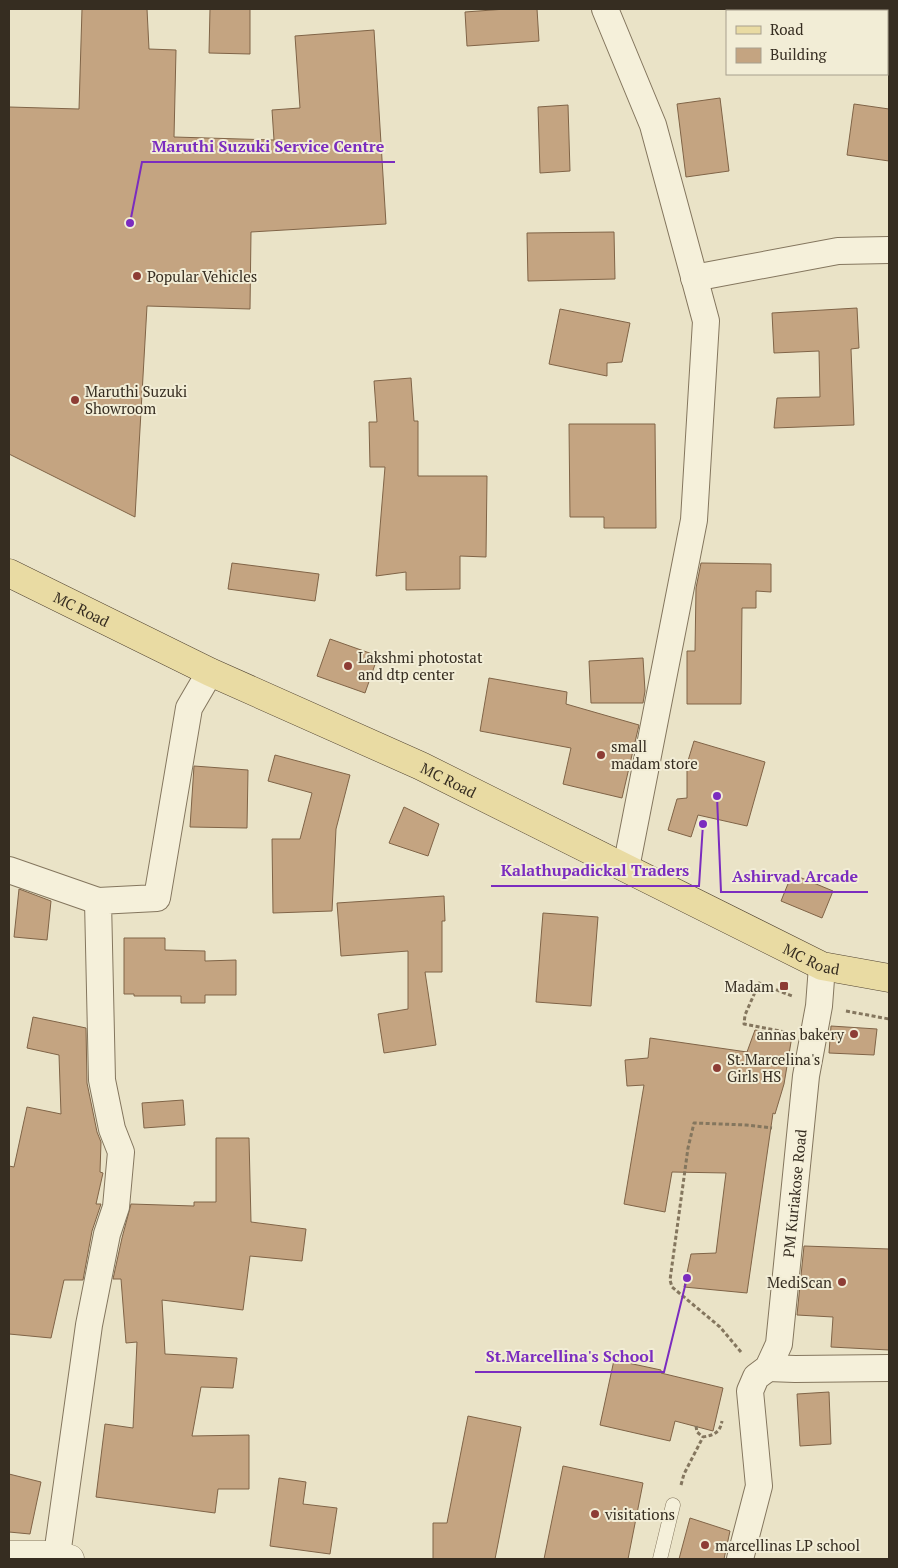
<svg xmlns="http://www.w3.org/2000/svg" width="898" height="1568" font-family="'PT Serif',serif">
	<rect width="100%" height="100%" fill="#eae3c7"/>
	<!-- building -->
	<path fill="#c4a481" stroke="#806447" d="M 82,9 L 147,9 L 149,49 L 176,50 L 174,137 L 274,140 L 272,110 L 300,108 L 295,36 L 374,30 L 386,224 L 251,232 L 250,309 L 147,306 L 135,517 L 9,454 L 9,107 L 79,109 Z
		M 210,9 L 250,9 L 250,54 L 209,53 Z
		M 506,9 L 537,9 L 539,41 L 467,46 L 465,12 Z
		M 720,98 L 729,171 L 686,177 L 677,104 Z
		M 854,104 L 889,109 L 889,161 L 847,155 Z
		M 568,105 L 570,171 L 540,173 L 538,107 Z
		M 614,232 L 615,279 L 528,281 L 527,233 Z
		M 857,308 L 859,348 L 851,349 L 854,425 L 774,428 L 777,398 L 820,397 L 819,351 L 774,353 L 772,313 Z
		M 560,309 L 630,323 L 622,362 L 607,363 L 607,376 L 549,364 Z
		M 411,378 L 414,421 L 418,421 L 418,476 L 487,476 L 486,557 L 460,556 L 460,589 L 406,590 L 406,572 L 376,576 L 385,467 L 370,467 L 369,422 L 377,422 L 374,381 Z
		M 569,424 L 655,424 L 656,528 L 604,528 L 604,517 L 570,517 Z
		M 232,563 L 319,574 L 315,601 L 228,589 Z
		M 701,563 L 771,564 L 771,592 L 756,591 L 756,608 L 742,608 L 741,704 L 687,704 L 687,651 L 695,651 L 696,588 Z
		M 330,639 L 378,656 L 365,693 L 317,676 Z
		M 643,658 L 645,691 L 643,703 L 591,703 L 589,661 Z
		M 489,678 L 567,692 L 566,704 L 639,725 L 622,798 L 563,784 L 571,748 L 480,731 Z
		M 694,741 L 765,762 L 747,826 L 698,815 L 691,837 L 668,830 L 677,799 L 687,798 L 687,764 Z
		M 275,755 L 350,775 L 336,829 L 332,911 L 273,913 L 272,839 L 300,839 L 312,793 L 268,781 Z
		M 194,766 L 248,770 L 247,828 L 190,827 Z
		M 404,807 L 439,824 L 428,856 L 389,843 Z
		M 792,874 L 833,891 L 822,918 L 781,901 Z
		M 19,889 L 51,901 L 47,940 L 14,937 Z
		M 444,896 L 445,921 L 442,921 L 442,972 L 425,972 L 436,1045 L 384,1053 L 378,1014 L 408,1009 L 408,951 L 341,956 L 337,903 Z
		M 543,913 L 598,917 L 591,1006 L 536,1002 Z
		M 124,938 L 165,938 L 165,950 L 205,951 L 205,961 L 236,960 L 236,995 L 205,995 L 205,1003 L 181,1003 L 181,996 L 134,996 L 134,994 L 124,994 Z
		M 33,1017 L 86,1028 L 87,1083 L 97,1132 L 101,1142 L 100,1172 L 103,1173 L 96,1204 L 101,1204 L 92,1231 L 83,1280 L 64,1280 L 51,1338 L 9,1334 L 9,1166 L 14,1167 L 27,1107 L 61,1114 L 59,1055 L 27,1048 Z
		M 831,1026 L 877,1029 L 874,1055 L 829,1053 Z
		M 755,1030 L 792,1036 L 784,1084 L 775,1114 L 773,1113 L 747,1293 L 684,1287 L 691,1254 L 716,1253 L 726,1173 L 672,1172 L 665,1212 L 624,1204 L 644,1085 L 627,1086 L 625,1060 L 648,1058 L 650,1038 L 747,1052 Z
		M 183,1100 L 185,1125 L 144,1128 L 142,1103 Z
		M 216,1138 L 249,1138 L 251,1222 L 306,1229 L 302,1261 L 250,1256 L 243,1310 L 162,1300 L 165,1354 L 237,1358 L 233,1388 L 201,1387 L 192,1436 L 249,1435 L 249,1489 L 218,1489 L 215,1513 L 96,1497 L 105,1424 L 133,1428 L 137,1342 L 126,1343 L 121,1279 L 113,1279 L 122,1238 L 131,1204 L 194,1206 L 194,1202 L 216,1202 Z
		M 804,1246 L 889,1249 L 889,1350 L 831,1347 L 833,1317 L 797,1315 Z
		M 614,1360 L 661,1370 L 661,1373 L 723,1388 L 713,1431 L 675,1421 L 670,1441 L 600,1425 Z
		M 829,1392 L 831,1444 L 800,1446 L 797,1394 Z
		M 468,1416 L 521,1427 L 495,1559 L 433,1559 L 433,1523 L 447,1523 Z
		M 563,1466 L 643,1483 L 628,1559 L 544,1559 Z
		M 9,1474 L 41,1482 L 30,1534 L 9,1532 Z
		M 279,1478 L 306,1482 L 303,1504 L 337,1508 L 330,1554 L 270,1546 Z
		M 690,1518 L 730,1531 L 724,1559 L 679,1559 Z"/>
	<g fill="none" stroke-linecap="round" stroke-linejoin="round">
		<defs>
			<path id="service" d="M 660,1559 L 673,1505"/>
			<g id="minor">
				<path d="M 605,9 L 653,125 L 706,321 L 694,520 L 626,868"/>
				<path d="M 694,278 L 838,251 L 889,250"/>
				<path d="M 9,870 L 98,901"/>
				<path d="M 768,1368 L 795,1369 L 889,1368"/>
				<path d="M 57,1555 L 89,1325 L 107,1234 L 116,1207 L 121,1152 L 112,1129 L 102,1080 L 98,901 L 157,898 L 189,708 L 210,672"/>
				<path id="s1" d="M 740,1559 L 759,1486 L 750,1391 L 756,1377 L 768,1368 L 779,1344 L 806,1076 L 819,1006 L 822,966"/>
			</g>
			<path id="tertiary" d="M 9,1555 L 57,1555 L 70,1559"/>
			<g id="primary">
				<path id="s2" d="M 9,573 L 210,672 L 421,766 L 822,966 L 889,978"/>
			</g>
		</defs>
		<!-- service casing -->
		<use href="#service" stroke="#84765e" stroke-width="15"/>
		<!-- minor casing -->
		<use href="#minor" stroke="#84765e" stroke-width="28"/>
		<!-- tertiary casing -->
		<use href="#tertiary" stroke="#84765e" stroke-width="29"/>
		<!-- primary casing -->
		<use href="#primary" stroke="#524432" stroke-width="29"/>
		<!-- path -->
		<path stroke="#84765e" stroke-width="3" stroke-dasharray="4 2.5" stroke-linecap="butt" d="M 846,1011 L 889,1019
			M 785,1032 L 744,1024 L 745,1015 L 759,983 L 792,996
			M 741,1352 L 720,1327 L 672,1287 L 670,1280 L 688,1148 L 694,1123 L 746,1125 L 772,1128
			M 696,1426 L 697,1432 L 703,1437
			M 681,1485 L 684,1474 L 703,1437 C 715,1435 720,1432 722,1421"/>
		<!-- service -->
		<use href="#service" stroke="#f5f0da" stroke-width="14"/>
		<!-- minor -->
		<use href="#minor" stroke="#f5f0da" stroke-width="26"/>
		<!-- tertiary -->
		<use href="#tertiary" stroke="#f5f0da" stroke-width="28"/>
		<!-- primary -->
		<use href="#primary" stroke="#e9dba3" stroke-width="28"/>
	</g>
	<!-- markers -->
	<g fill="#8d3d35" stroke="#f2edd6" stroke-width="2">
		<circle cx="137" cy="276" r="5"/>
		<circle cx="75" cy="400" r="5"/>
		<circle cx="348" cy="666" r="5"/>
		<circle cx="601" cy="755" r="5"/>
		<rect x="779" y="981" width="10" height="10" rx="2.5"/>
		<circle cx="854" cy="1034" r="5"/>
		<circle cx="717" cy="1068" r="5"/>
		<circle cx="842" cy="1282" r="5"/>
		<circle cx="595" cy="1514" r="5"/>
		<circle cx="705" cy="1545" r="5"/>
	</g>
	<g text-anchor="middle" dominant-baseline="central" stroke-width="4" stroke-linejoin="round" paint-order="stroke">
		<!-- poi labels -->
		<g font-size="15" fill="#362d21" stroke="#f2edd6" text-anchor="start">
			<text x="147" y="276">Popular Vehicles</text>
			<text x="85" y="391">Maruthi Suzuki<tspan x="85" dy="17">Showroom</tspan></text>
			<text x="358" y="657">Lakshmi photostat<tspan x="358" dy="17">and dtp center</tspan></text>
			<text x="611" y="746">small<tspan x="611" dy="17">madam store</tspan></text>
			<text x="774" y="986" text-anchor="end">Madam</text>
			<text x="844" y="1034" text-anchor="end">annas bakery</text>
			<text x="727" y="1059">St.Marcelina's<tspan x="727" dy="17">Girls HS</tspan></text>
			<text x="832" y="1282" text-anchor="end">MediScan</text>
			<text x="605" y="1514">visitations</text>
			<text x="715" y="1545">marcellinas LP school</text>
		</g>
		<!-- street labels -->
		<g font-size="15" fill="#362d21" stroke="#f2edd6">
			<text stroke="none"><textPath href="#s2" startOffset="81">MC Road</textPath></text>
			<text stroke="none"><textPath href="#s2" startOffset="486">MC Road</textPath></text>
			<text stroke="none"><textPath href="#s2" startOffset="891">MC Road</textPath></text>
			<text stroke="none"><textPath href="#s1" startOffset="379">PM Kuriakose Road</textPath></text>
		</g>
	</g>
	<!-- callouts -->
	<path fill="none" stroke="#7b2cbf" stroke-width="2" d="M130 223L142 162H395M703 824L699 886H491M717 796L721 892H868M687 1278L664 1372H475"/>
	<g fill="#7b2cbf" stroke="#f2edd6" stroke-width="2">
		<circle cx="130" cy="223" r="5"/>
		<circle cx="703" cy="824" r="5"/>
		<circle cx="717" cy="796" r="5"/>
		<circle cx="687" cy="1278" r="5"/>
	</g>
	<g font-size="16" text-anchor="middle" font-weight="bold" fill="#7b2cbf" stroke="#f2edd6" stroke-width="4" stroke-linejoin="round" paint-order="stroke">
		<text x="268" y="152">Maruthi Suzuki Service Centre</text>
		<text x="595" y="876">Kalathupadickal Traders</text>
		<text x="795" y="882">Ashirvad Arcade</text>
		<text x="570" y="1362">St.Marcellina's School</text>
	</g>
	<!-- border -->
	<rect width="898" height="1568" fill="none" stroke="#362d21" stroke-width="20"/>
	<!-- legend -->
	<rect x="726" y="10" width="162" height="65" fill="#f2edd6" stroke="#a7a08e"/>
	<rect x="736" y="26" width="25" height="8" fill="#e9dba3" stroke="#a7a08e"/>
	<text x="770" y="35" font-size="15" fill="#362d21">Road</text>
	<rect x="736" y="48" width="25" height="15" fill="#c4a481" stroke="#a7a08e"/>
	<text x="770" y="60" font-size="15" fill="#362d21">Building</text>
</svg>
